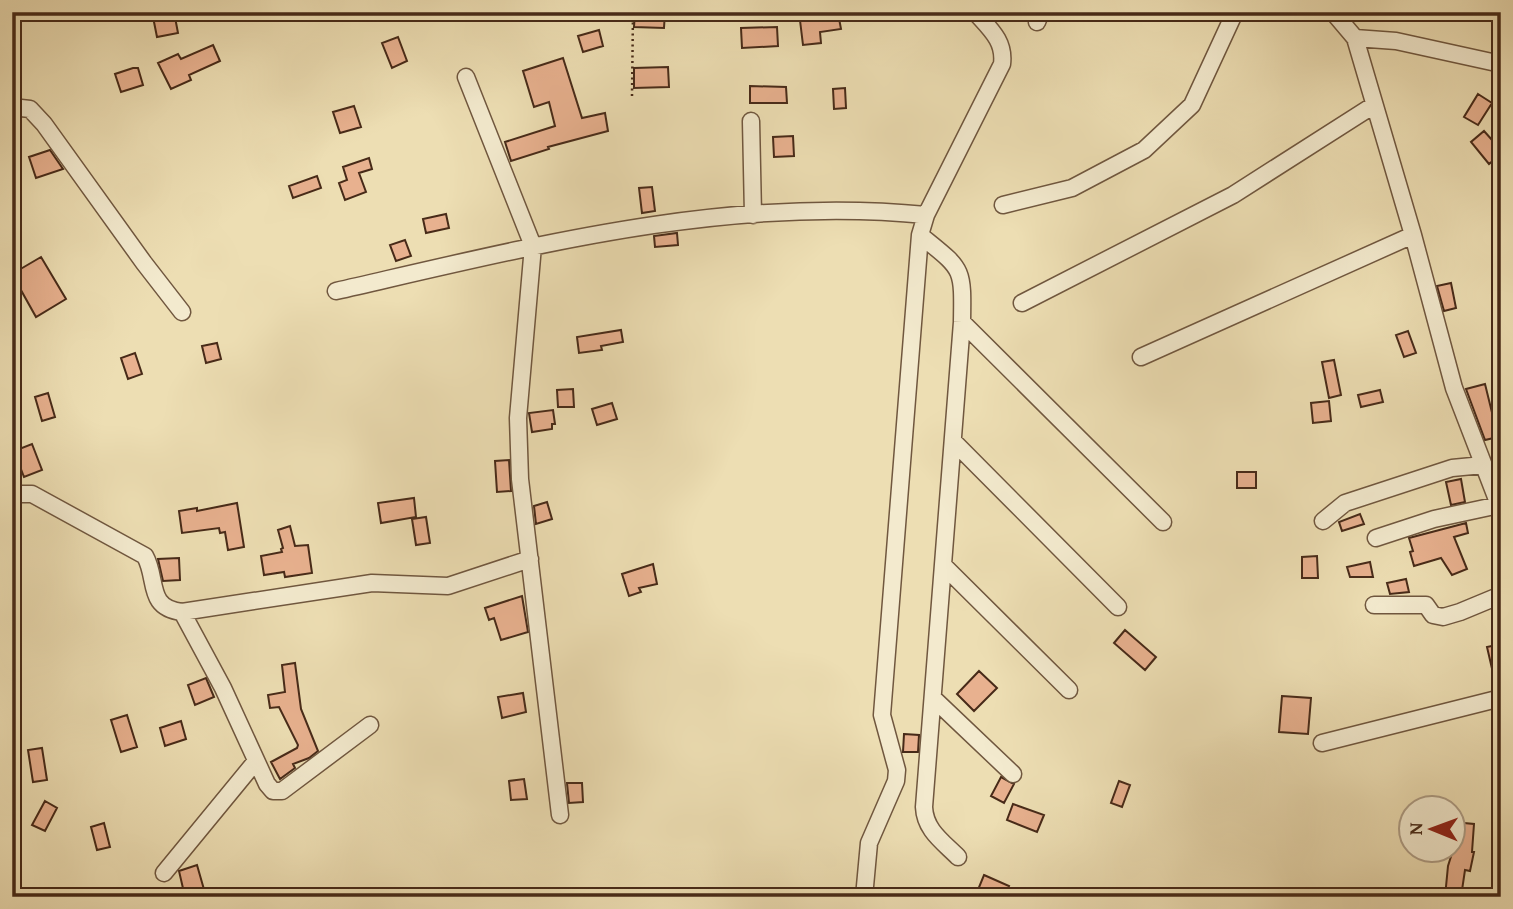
<svg xmlns="http://www.w3.org/2000/svg" width="1513" height="909" font-family="'Gentium Book Plus',serif">
	<rect width="100%" height="100%" fill="#eddeb3"/>
	<filter id="stains"><feTurbulence type="fractalNoise" baseFrequency=".00286" numOctaves="4"/><feColorMatrix values="0 0 0 0 .2 0 0 0 0 .09 0 0 0 0 .02 0 0 0 .5 -.17"/></filter>
	<radialGradient id="worn" r=".72"><stop offset=".6" stop-color="#630" stop-opacity="0"/><stop offset="1" stop-color="#630" stop-opacity=".3"/></radialGradient>
	<!-- building -->
	<path fill="#e8b18f" stroke="#472a18" stroke-width="2" d="M 152,12 L 174,12 L 178,33 L 157,37 Z
		M 635,12 L 665,12 L 664,28 L 634,27 Z
		M 799,12 L 818,12 L 818,16 L 838,13 L 841,29 L 820,32 L 821,43 L 803,45 Z
		M 777,27 L 778,46 L 742,48 L 741,28 Z
		M 599,30 L 603,46 L 583,52 L 578,36 Z
		M 398,37 L 407,61 L 392,68 L 382,43 Z
		M 213,45 L 220,61 L 189,75 L 191,80 L 171,89 L 158,63 L 178,54 L 181,59 Z
		M 563,58 L 582,118 L 605,113 L 608,131 L 548,147 L 549,149 L 511,161 L 505,142 L 555,126 L 549,102 L 534,107 L 523,71 Z
		M 668,67 L 669,87 L 634,88 L 634,68 Z
		M 133,68 L 138,68 L 143,85 L 121,92 L 115,74 Z
		M 750,86 L 786,87 L 787,103 L 750,103 Z
		M 845,88 L 846,108 L 834,109 L 833,89 Z
		M 1478,94 L 1492,103 L 1478,125 L 1464,117 Z
		M 354,106 L 361,127 L 340,133 L 333,112 Z
		M 1484,131 L 1501,150 L 1501,154 L 1489,164 L 1471,142 Z
		M 793,136 L 794,156 L 774,157 L 773,137 Z
		M 50,150 L 63,169 L 36,178 L 29,157 Z
		M 369,158 L 372,169 L 359,173 L 366,192 L 345,200 L 339,183 L 347,180 L 343,167 Z
		M 317,176 L 321,188 L 293,198 L 289,186 Z
		M 652,187 L 655,211 L 642,213 L 639,188 Z
		M 446,214 L 449,228 L 426,233 L 423,219 Z
		M 677,233 L 678,245 L 655,247 L 654,236 Z
		M 405,240 L 411,256 L 396,261 L 390,245 Z
		M 41,257 L 66,299 L 36,317 L 12,274 Z
		M 1451,283 L 1456,308 L 1444,311 L 1437,286 Z
		M 621,330 L 623,342 L 601,346 L 602,350 L 579,353 L 577,337 Z
		M 1408,331 L 1416,353 L 1404,357 L 1396,335 Z
		M 217,343 L 221,359 L 206,363 L 202,346 Z
		M 135,353 L 142,374 L 128,379 L 121,358 Z
		M 1334,360 L 1341,395 L 1329,398 L 1322,362 Z
		M 1485,384 L 1498,437 L 1485,440 L 1466,389 Z
		M 573,389 L 574,407 L 558,407 L 557,390 Z
		M 1380,390 L 1383,402 L 1361,407 L 1358,395 Z
		M 48,393 L 55,417 L 42,421 L 35,397 Z
		M 1329,401 L 1331,421 L 1313,423 L 1311,403 Z
		M 612,403 L 617,419 L 597,425 L 592,409 Z
		M 553,410 L 555,424 L 552,424 L 552,429 L 532,432 L 529,413 Z
		M 32,444 L 42,470 L 24,477 L 14,451 Z
		M 509,460 L 511,491 L 497,492 L 495,461 Z
		M 1237,472 L 1256,472 L 1256,488 L 1237,488 Z
		M 1461,479 L 1465,502 L 1451,505 L 1446,482 Z
		M 414,498 L 416,517 L 381,523 L 378,503 Z
		M 547,502 L 552,519 L 536,524 L 534,506 Z
		M 237,503 L 244,547 L 228,550 L 225,532 L 220,533 L 219,528 L 182,533 L 179,511 L 197,508 L 197,511 Z
		M 1360,514 L 1364,524 L 1342,531 L 1339,522 Z
		M 426,517 L 430,543 L 416,545 L 412,519 Z
		M 1466,523 L 1468,533 L 1454,537 L 1467,569 L 1452,575 L 1441,558 L 1414,566 L 1410,552 L 1413,551 L 1409,538 Z
		M 290,526 L 295,546 L 308,545 L 312,573 L 285,577 L 284,572 L 264,575 L 261,556 L 282,552 L 281,549 L 283,548 L 278,530 Z
		M 1317,556 L 1318,578 L 1302,578 L 1302,557 Z
		M 179,558 L 180,580 L 163,581 L 158,559 Z
		M 1370,562 L 1373,577 L 1350,577 L 1347,567 Z
		M 653,564 L 657,584 L 639,588 L 641,592 L 629,596 L 622,574 Z
		M 1406,579 L 1409,592 L 1390,594 L 1387,583 Z
		M 522,596 L 528,632 L 501,640 L 494,618 L 489,620 L 485,608 Z
		M 1125,630 L 1156,657 L 1145,670 L 1114,643 Z
		M 1501,644 L 1501,686 L 1496,686 L 1487,647 Z
		M 295,663 L 301,709 L 318,751 L 309,758 L 293,764 L 295,768 L 280,779 L 271,762 L 297,748 L 298,745 L 279,707 L 270,708 L 268,695 L 285,692 L 282,665 Z
		M 979,671 L 997,688 L 974,711 L 957,694 Z
		M 206,678 L 214,697 L 195,705 L 188,685 Z
		M 523,693 L 526,712 L 502,718 L 498,697 Z
		M 1282,696 L 1311,698 L 1308,734 L 1279,732 Z
		M 127,715 L 137,747 L 121,752 L 111,720 Z
		M 181,721 L 186,739 L 165,746 L 160,728 Z
		M 904,734 L 919,735 L 918,752 L 903,752 Z
		M 42,748 L 47,780 L 33,782 L 28,750 Z
		M 1001,777 L 1014,784 L 1004,803 L 991,796 Z
		M 524,779 L 527,799 L 511,800 L 509,781 Z
		M 1119,781 L 1130,785 L 1122,807 L 1111,803 Z
		M 567,783 L 582,783 L 583,802 L 569,803 Z
		M 45,801 L 57,808 L 45,831 L 32,825 Z
		M 1013,804 L 1044,815 L 1037,832 L 1007,820 Z
		M 1453,822 L 1474,824 L 1472,852 L 1474,852 L 1470,871 L 1465,870 L 1461,897 L 1445,897 L 1448,866 L 1453,850 Z
		M 104,823 L 110,847 L 97,850 L 91,827 Z
		M 197,865 L 205,893 L 185,897 L 179,871 Z
		M 984,875 L 1009,886 L 1004,897 L 991,893 L 989,897 L 975,897 Z"/>
	<g fill="none" stroke-linecap="round" stroke-linejoin="round">
		<defs>
			<path id="minor" d="M 1333,12 L 1355,38 L 1413,235 L 1454,388 L 1501,510
				M 1037,22 L 1041,12
				M 1355,38 L 1396,41 L 1501,64
				M 466,77 L 533,246 L 518,418 L 520,479 L 560,815
				M 12,107 L 30,109 L 44,124 L 144,263 L 182,312
				M 751,121 L 753,215
				M 1003,205 L 1072,188 L 1144,150 L 1192,105 L 1235,12
				M 920,235 C 963,270 963,266 962,322 L 924,807 C 925,830 942,841 958,857
				M 336,291 C 529,247 726,195 926,215
				M 1022,303 L 1233,195 L 1374,105
				M 962,322 L 1163,522
				M 1141,357 L 1413,235
				M 953,441 L 1118,607
				M 12,494 L 32,494 L 145,556 C 158,579 146,608 182,612 L 372,583 L 448,586 L 530,559
				M 1323,521 L 1345,503 L 1452,468 L 1483,465
				M 1376,538 L 1434,519 L 1499,505
				M 943,565 L 1069,690
				M 1374,605 L 1426,605 L 1433,615 L 1443,617 L 1460,612 L 1501,595
				M 182,612 L 223,688 L 267,784 L 273,791 L 282,791 L 370,725
				M 933,698 L 1013,774
				M 1322,743 L 1501,698
				M 164,873 L 256,761
				M 864,897 L 869,843 L 896,781 L 897,770 L 882,715 L 920,235 L 926,215 L 1002,64 C 1005,41 990,29 975,12"/>
		</defs>
		<!-- minor casing -->
		<use href="#minor" stroke="#70573f" stroke-width="19"/>
		<!-- path -->
		<path stroke="#472a18" stroke-width="2.5" stroke-dasharray="2 3.5" stroke-linecap="butt" d="M 632,96 L 633,12"/>
		<!-- minor -->
		<use href="#minor" stroke="#f3eace" stroke-width="16"/>
	</g>
	<!-- margin -->
	<rect width="1513" height="909" fill="none" stroke="#eddeb3" stroke-width="42"/>
	<rect x="14" y="14" width="1485" height="881" fill="none" stroke="#472a18" stroke-width="3.5"/>
	<rect x="21" y="21" width="1471" height="867" fill="none" stroke="#472a18" stroke-width="2"/>
	<!-- north arrow -->
	<g transform="translate(1432 829) rotate(271)"><circle r="33" fill="#f3eace" stroke="#ae9d85" stroke-width="2"/>
	<path d="M0-5L12 26L0 18L-12 26Z" fill="#8f2418"/>
	<text y="-10" font-size="19" font-weight="bold" text-anchor="middle" fill="#472a18">N</text>
	</g>
	<rect width="100%" height="100%" filter="url(#stains)"/>
	<rect width="100%" height="100%" fill="url(#worn)"/>
</svg>
